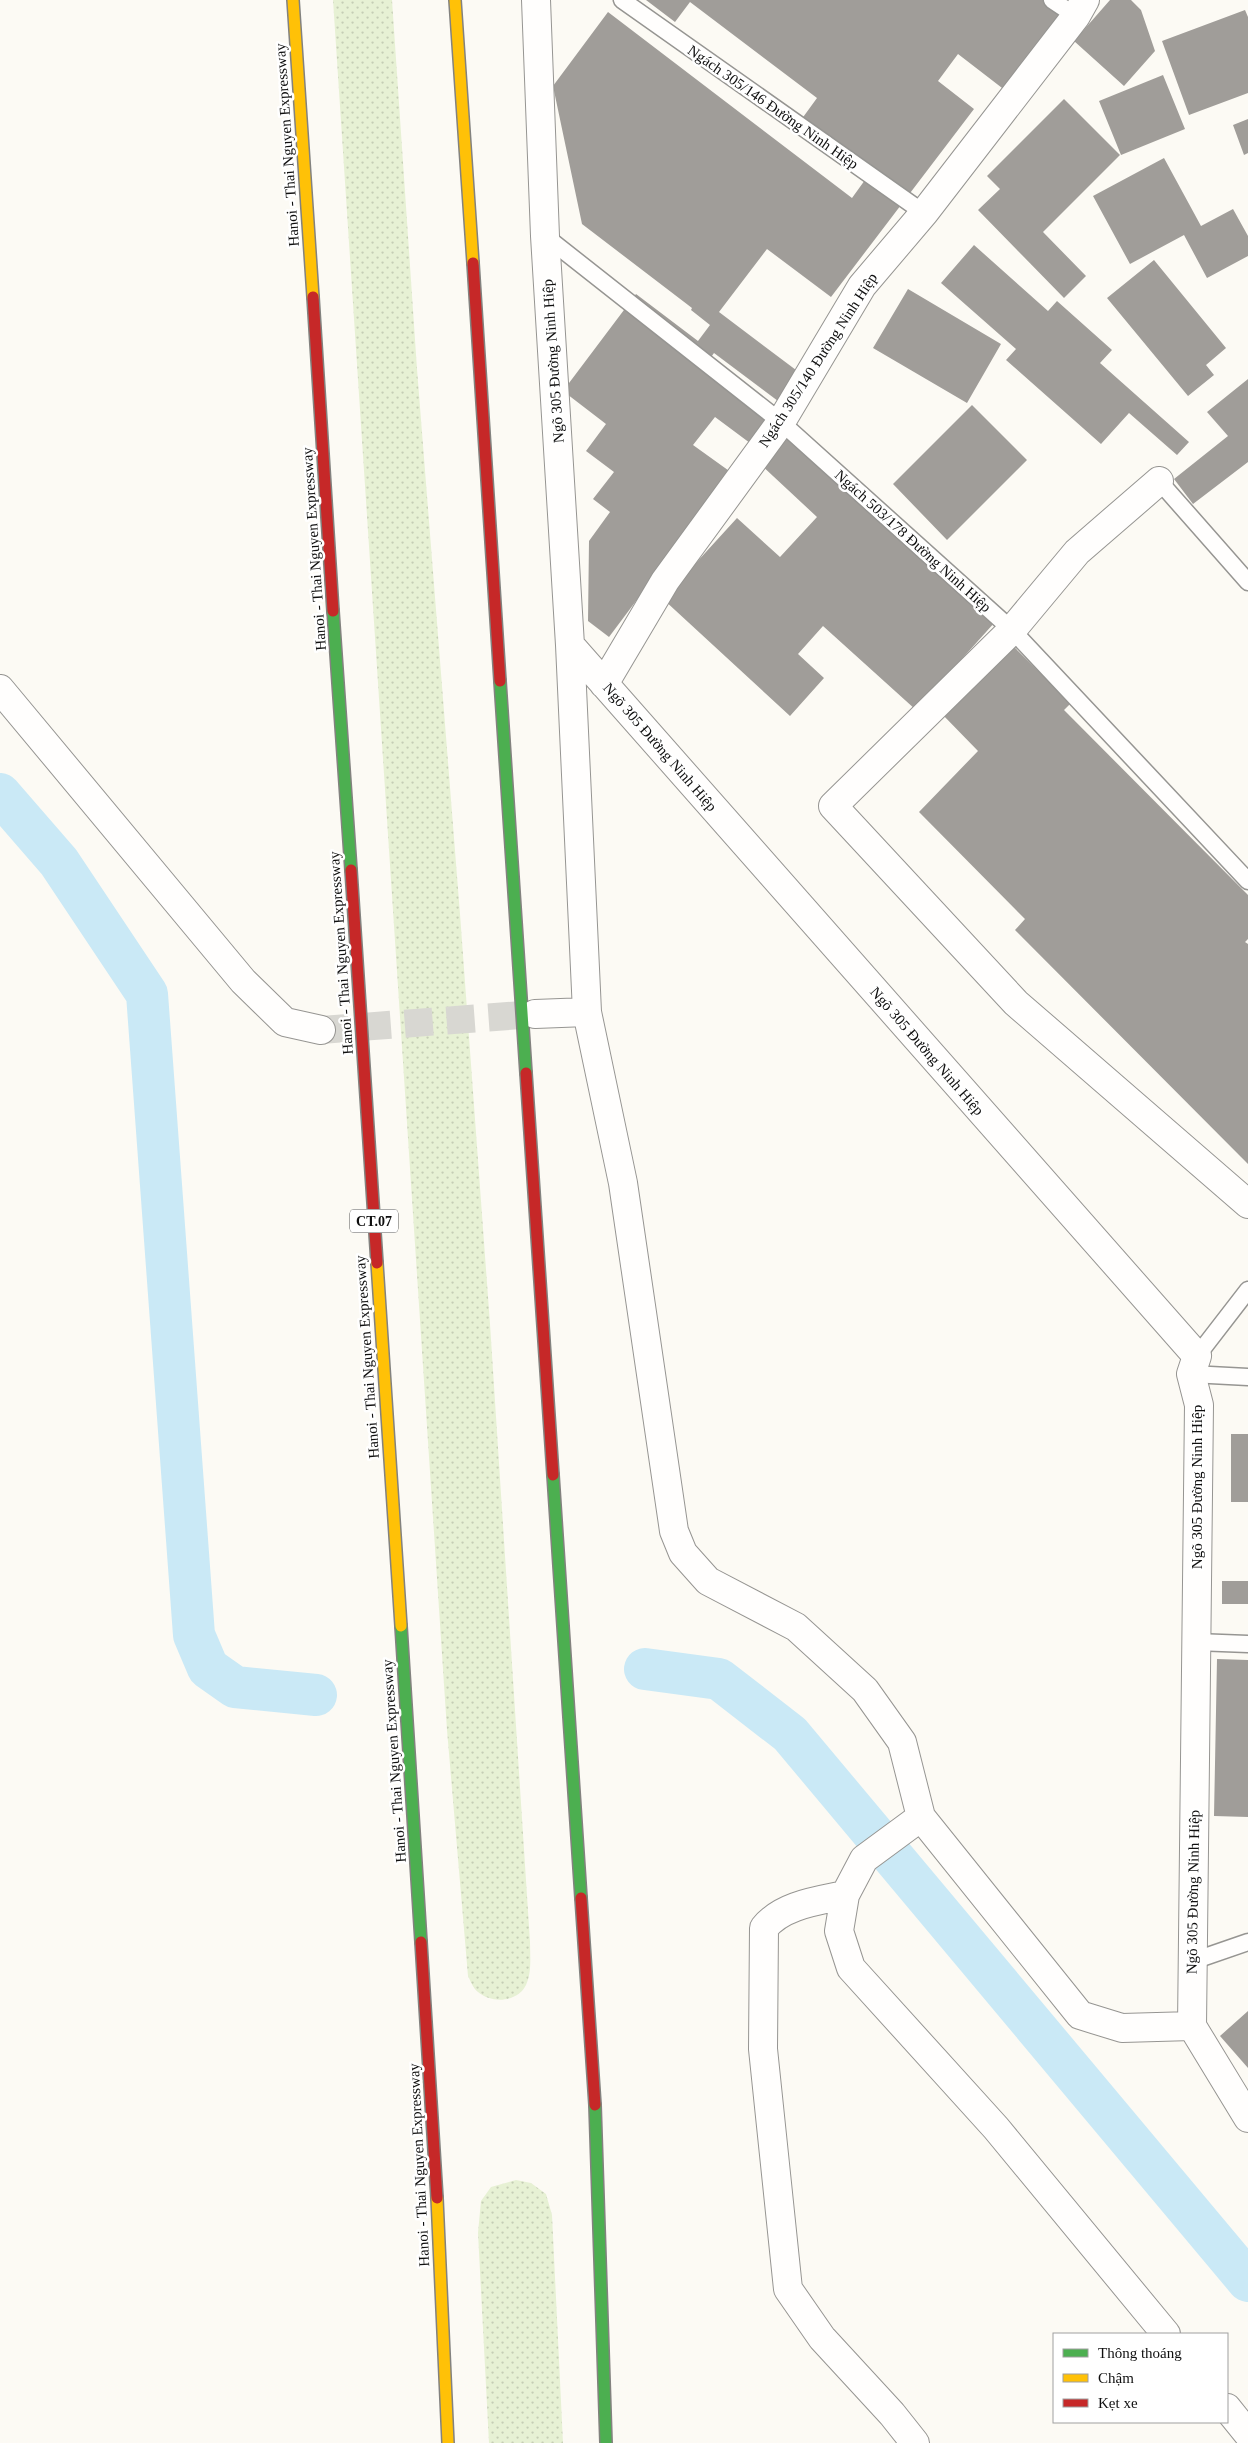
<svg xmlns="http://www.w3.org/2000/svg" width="1248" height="2443" font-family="'Times New Roman',serif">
	<defs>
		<pattern id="grass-dots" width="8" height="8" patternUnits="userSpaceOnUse" patternTransform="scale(1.25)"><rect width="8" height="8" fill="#e7f1d4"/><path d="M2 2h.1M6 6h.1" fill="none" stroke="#c5cdb5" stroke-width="1.8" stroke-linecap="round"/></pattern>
	</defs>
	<rect width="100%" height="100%" fill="#fcfaf4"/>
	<!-- grass -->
	<path fill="url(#grass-dots)" d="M 333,0 L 392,0 L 417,369 L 460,914 L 490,1324 L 530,1942 C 530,1956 532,1972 526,1985 C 518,2002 492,2004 478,1992 C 473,1988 471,1982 468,1976 L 447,1730 Z
		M 516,2180 L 531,2183 L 546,2194 L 552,2215 L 563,2443 L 489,2443 L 478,2233 L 481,2201 L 491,2187 Z"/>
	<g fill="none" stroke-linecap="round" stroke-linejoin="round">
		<!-- canal -->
		<path stroke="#cae9f6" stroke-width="42" d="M 0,794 L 59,862 L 147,994 L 194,1635 L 208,1668 L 235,1687 L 316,1695
			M 645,1669 L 719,1679 L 790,1734 L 1248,2281"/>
	</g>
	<!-- building -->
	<path fill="#a09d99" d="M 646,0 L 1057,0 L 1068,9 L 1006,91 L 958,54 L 938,81 L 974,109 L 831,297 L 767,249 L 719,312 L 800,373 L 778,401 L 714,353 L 706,364 L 776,417 L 754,446 L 715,417 L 693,445 L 732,473 L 609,637 L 588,621 L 589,541 L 610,512 L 593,499 L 614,472 L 586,451 L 606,424 L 563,391 L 636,294 L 698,341 L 710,325 L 691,310 L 692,308 L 582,224 L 553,86 L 608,12 L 852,198 L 870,173 L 801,120 L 817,98 L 690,2 L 675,22 Z
		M 1110,0 L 1131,0 L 1141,10 L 1155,51 L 1124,86 L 1074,41 Z
		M 1245,10 L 1248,17 L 1248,93 L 1189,115 L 1162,41 Z
		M 1163,75 L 1185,129 L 1121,155 L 1099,101 Z
		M 1064,99 L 1120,155 L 1043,232 L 1086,276 L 1064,298 L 978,210 L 1000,189 L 987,176 Z
		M 1248,119 L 1248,153 L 1244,155 L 1233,125 Z
		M 1164,158 L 1201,226 L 1233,209 L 1248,236 L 1248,256 L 1207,278 L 1184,235 L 1130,264 L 1093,196 Z
		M 974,245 L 1048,311 L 1057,301 L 1112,350 L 1100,363 L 1189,442 L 1177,455 L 1129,413 L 1101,444 L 1006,360 L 1016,349 L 941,283 Z
		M 1154,260 L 1226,348 L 1206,365 L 1214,375 L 1188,396 L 1107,298 Z
		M 908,289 L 1001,344 L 967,403 L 873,348 Z
		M 1248,379 L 1248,462 L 1193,504 L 1174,479 L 1228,436 L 1207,412 Z
		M 972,405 L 1027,460 L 947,540 L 893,484 Z
		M 786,432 L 995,622 L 916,710 L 823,626 L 798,654 L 824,678 L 790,716 L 663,599 L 737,518 L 780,557 L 817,517 L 758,462 Z
		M 1010,643 L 1071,703 L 1064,710 L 1248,895 L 1248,939 L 1245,942 L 1248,944 L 1248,1164 L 1015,930 L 1025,919 L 919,812 L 978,751 L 941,713 Z
		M 1231,1434 L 1248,1434 L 1248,1502 L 1231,1502 Z
		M 1222,1581 L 1248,1581 L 1248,1604 L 1222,1604 Z
		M 1217,1659 L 1248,1660 L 1248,1817 L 1214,1816 Z
		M 1248,2011 L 1248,2068 L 1220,2036 Z"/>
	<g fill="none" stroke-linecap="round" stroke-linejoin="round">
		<!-- street-tunnel -->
		<path stroke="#d8d7d2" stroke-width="28" stroke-dasharray="28 14" stroke-linecap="butt" d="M 321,1030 L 535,1014"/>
		<defs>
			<path id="lane" d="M 622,0 L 924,213
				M 1052,0 L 1076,16
				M 545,236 L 781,422 L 1012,630 L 1248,881
				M 1159,481 L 1248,582
				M 1197,1356 L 1248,1290
				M 1191,1374 L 1248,1377
				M 1196,1642 L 1248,1644
				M 1193,1961 L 1248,1942"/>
			<path id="street" d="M 536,0 L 545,236 L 570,645 L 587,1012
				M 1159,481 L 1077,552 L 1012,630 L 833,806 L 1016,1003 L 1248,1204
				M 570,645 L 1197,1356 L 1191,1374 L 1199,1405 L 1192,2026 L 1248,2118
				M 604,684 L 665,581 L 781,422 L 862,286 L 924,213 L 1076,16 L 1085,0
				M 0,689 L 243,981 L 285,1022 L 321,1030
				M 535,1014 L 587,1012 L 623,1183 L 674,1531 L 683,1553 L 708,1581 L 796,1627 L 865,1690 L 902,1742 L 921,1817 L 864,1859 L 845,1895 L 839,1931 L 851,1968 L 996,2128 L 1166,2334
				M 921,1817 L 1080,2015 L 1122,2028 L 1192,2026
				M 845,1895 C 817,1901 782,1905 764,1928 L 763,2049 L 788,2289 L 822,2338 L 892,2414 L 915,2443
				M 1227,2408 L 1248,2434"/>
			<path id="fast" d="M 333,611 L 351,870
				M 500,681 L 526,1073
				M 553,1475 L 581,1898
				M 401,1626 L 421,1942
				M 595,2105 L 606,2443"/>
			<path id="slow" d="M 293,0 L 313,297
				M 455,0 L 473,263
				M 377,1263 L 401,1626
				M 437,2198 L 448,2443"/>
			<path id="jam" d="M 473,263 L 500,681
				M 313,297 L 333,611
				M 351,870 L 377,1263
				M 526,1073 L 553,1475
				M 581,1898 L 595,2105
				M 421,1942 L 437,2198"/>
		</defs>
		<!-- lane casing -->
		<use href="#lane" stroke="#969592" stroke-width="19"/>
		<!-- street casing -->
		<use href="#street" stroke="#969592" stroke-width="30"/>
		<!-- fast casing -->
		<use href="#fast" stroke="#83827f" stroke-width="14"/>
		<!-- slow casing -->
		<use href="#slow" stroke="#83827f" stroke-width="14"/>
		<!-- jam casing -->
		<use href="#jam" stroke="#83827f" stroke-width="14"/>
		<!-- lane -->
		<use href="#lane" stroke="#fffefd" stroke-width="16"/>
		<!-- street -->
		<use href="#street" stroke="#fffefd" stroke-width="28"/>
		<!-- fast -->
		<use href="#fast" stroke="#4caf50" stroke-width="11"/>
		<!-- slow -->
		<use href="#slow" stroke="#ffc107" stroke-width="11"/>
		<!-- jam -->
		<use href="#jam" stroke="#c62828" stroke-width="11"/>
	</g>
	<g text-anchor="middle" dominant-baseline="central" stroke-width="5" stroke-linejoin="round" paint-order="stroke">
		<!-- shield labels -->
		<rect fill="#fff" stroke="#575757" stroke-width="1" x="350" y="1209.5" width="48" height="23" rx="4"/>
		<g font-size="14" font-weight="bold" fill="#0f0f0f">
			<text x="374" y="1221">CT.07</text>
		</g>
		<!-- street labels -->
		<g font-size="15" fill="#0f0f0f" stroke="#fff">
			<text transform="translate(773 107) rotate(35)">Ngách 305/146 Đường Ninh Hiệp</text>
			<text transform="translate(287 145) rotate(-94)">Hanoi - Thai Nguyen Expressway</text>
			<text transform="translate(818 360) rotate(-57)">Ngách 305/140 Đường Ninh Hiệp</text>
			<text transform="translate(553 361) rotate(-94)">Ngõ 305 Đường Ninh Hiệp</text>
			<text transform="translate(913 541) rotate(42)">Ngách 503/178 Đường Ninh Hiệp</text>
			<text transform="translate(314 549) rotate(-94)">Hanoi - Thai Nguyen Expressway</text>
			<text transform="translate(660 747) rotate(49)">Ngõ 305 Đường Ninh Hiệp</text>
			<text transform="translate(341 953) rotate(-94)">Hanoi - Thai Nguyen Expressway</text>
			<text transform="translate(927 1051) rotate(49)">Ngõ 305 Đường Ninh Hiệp</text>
			<text transform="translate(367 1357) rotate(-94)">Hanoi - Thai Nguyen Expressway</text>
			<text transform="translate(1197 1487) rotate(-90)">Ngõ 305 Đường Ninh Hiệp</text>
			<text transform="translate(394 1761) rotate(-94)">Hanoi - Thai Nguyen Expressway</text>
			<text transform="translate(1193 1892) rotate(-89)">Ngõ 305 Đường Ninh Hiệp</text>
			<text transform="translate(419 2165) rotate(-93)">Hanoi - Thai Nguyen Expressway</text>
		</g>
	</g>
	<!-- legend -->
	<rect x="1053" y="2333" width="175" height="90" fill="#ffffff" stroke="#9f9f9f"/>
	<rect x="1063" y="2349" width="25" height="8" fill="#4caf50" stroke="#9f9f9f"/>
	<text x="1098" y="2358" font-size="15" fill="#0f0f0f">Thông thoáng</text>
	<rect x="1063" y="2374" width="25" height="8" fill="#ffc107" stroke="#9f9f9f"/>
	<text x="1098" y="2383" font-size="15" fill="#0f0f0f">Chậm</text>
	<rect x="1063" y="2399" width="25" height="8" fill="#c62828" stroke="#9f9f9f"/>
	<text x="1098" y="2408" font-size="15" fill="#0f0f0f">Kẹt xe</text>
</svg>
